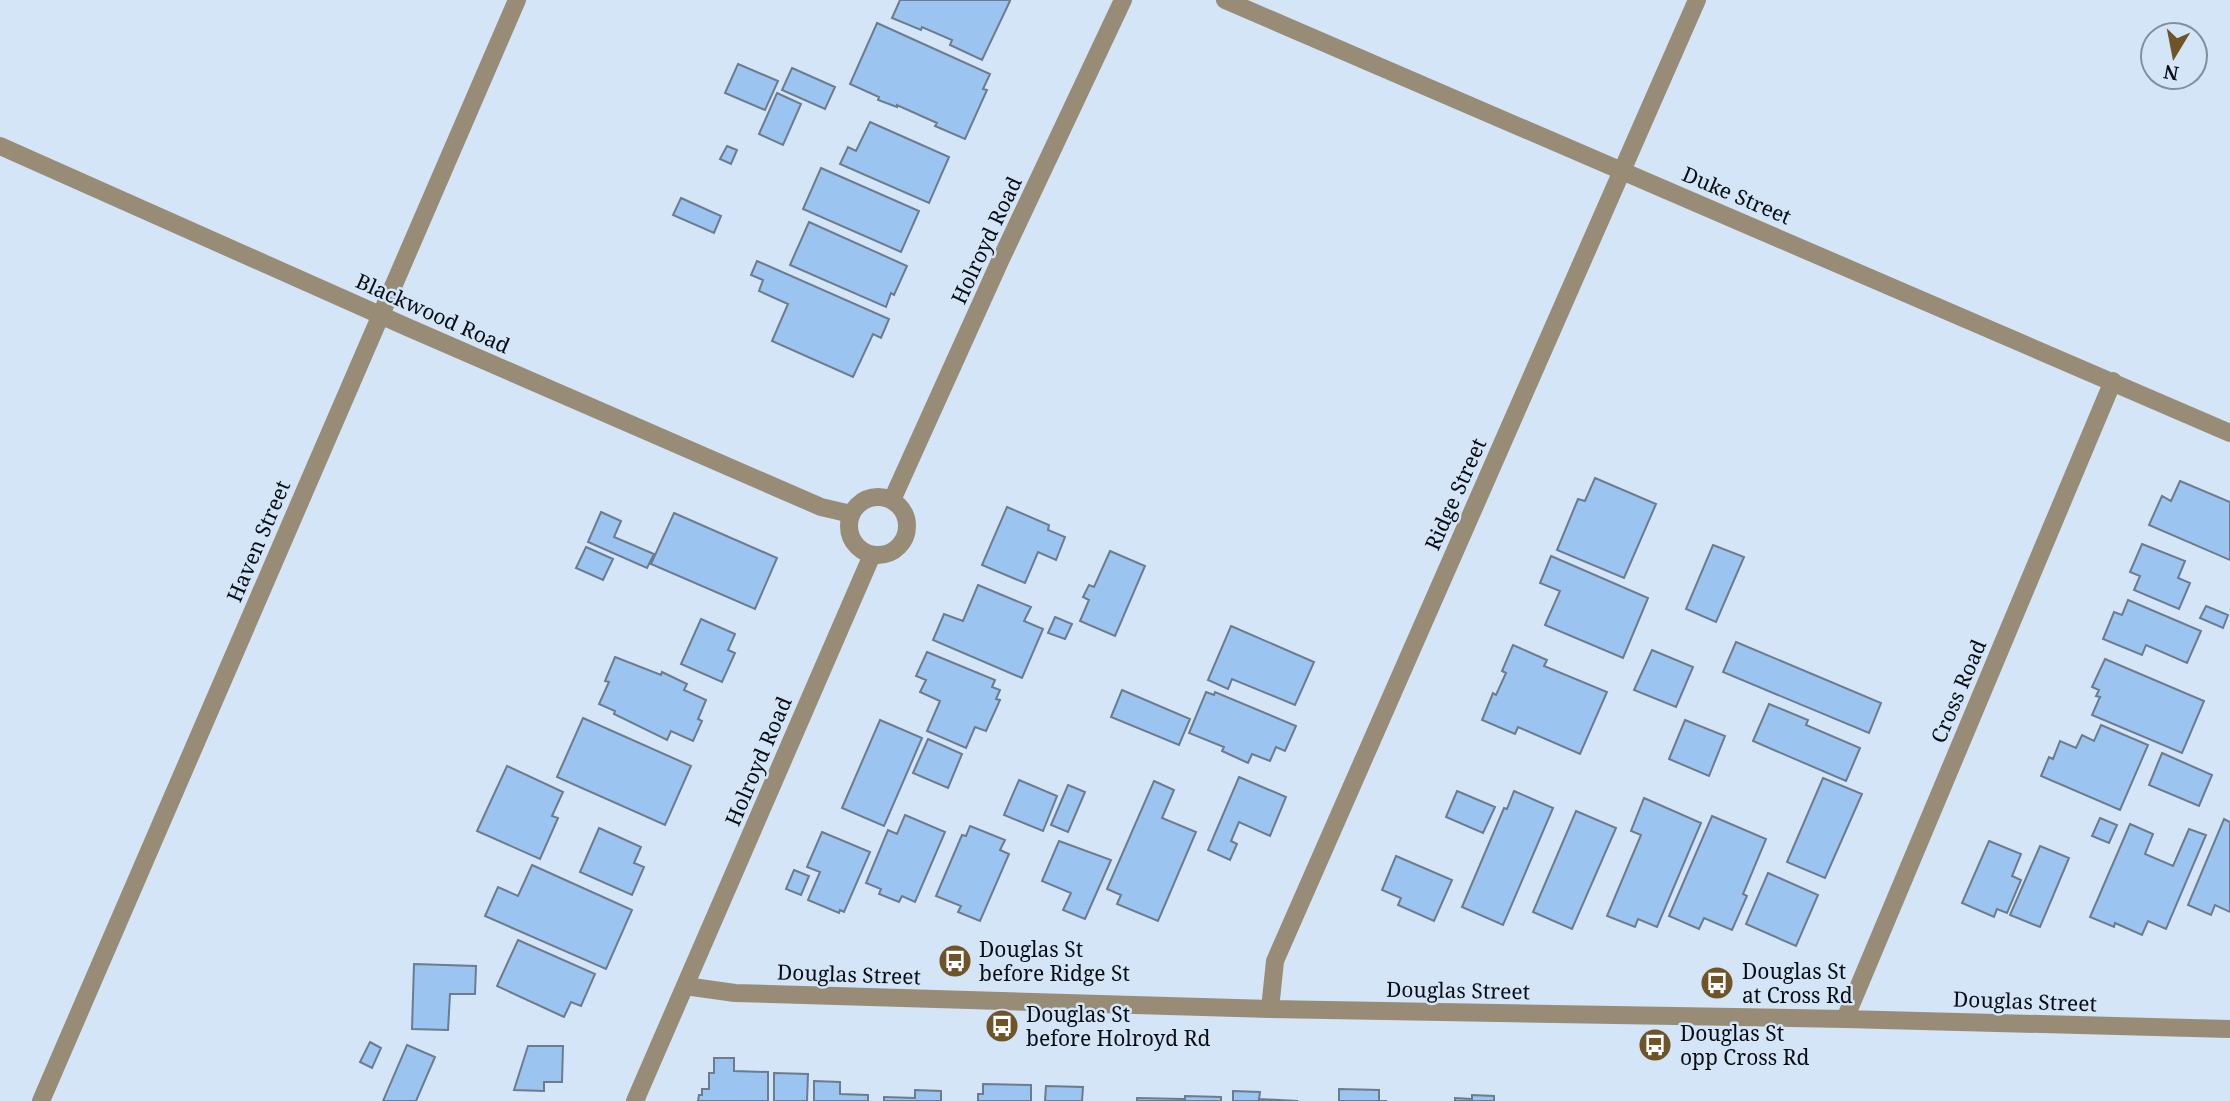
<svg xmlns="http://www.w3.org/2000/svg" width="2230" height="1101" font-family="'Noto Serif',serif">
	<rect width="100%" height="100%" fill="#d4e5f8"/>
	<!-- building -->
	<path fill="#9bc4f1" stroke="#6c7c8d" stroke-width="2" d="M 900,0 L 1008,0 L 1010,1 L 982,60 L 950,45 L 952,40 L 922,27 L 921,30 L 892,18 Z
		M 877,23 L 990,74 L 983,89 L 987,90 L 965,139 L 935,126 L 937,123 L 897,105 L 897,107 L 878,100 L 879,97 L 850,84 Z
		M 738,64 L 778,81 L 765,110 L 725,93 Z
		M 792,68 L 835,87 L 825,109 L 782,90 Z
		M 777,93 L 801,104 L 783,145 L 759,134 Z
		M 870,122 L 949,157 L 929,203 L 840,164 L 848,147 L 856,151 Z
		M 727,146 L 737,150 L 731,164 L 720,159 Z
		M 821,168 L 919,211 L 901,252 L 803,209 Z
		M 681,198 L 721,216 L 714,233 L 673,215 Z
		M 809,222 L 907,266 L 894,295 L 891,293 L 886,307 L 790,265 Z
		M 757,261 L 889,319 L 881,338 L 873,334 L 853,377 L 772,341 L 788,304 L 759,291 L 763,280 L 751,275 Z
		M 1595,478 L 1656,504 L 1624,578 L 1557,550 L 1578,499 L 1585,501 Z
		M 2180,481 L 2230,502 L 2230,560 L 2149,525 L 2162,496 L 2171,501 Z
		M 1007,507 L 1049,525 L 1048,530 L 1065,537 L 1056,560 L 1038,552 L 1025,583 L 982,565 Z
		M 601,512 L 621,521 L 614,537 L 654,554 L 647,568 L 588,542 Z
		M 674,513 L 777,558 L 755,609 L 651,564 Z
		M 2142,544 L 2185,561 L 2178,578 L 2190,583 L 2179,609 L 2134,590 L 2140,576 L 2130,572 Z
		M 1713,545 L 1744,557 L 1716,622 L 1686,609 Z
		M 586,547 L 613,559 L 603,580 L 576,568 Z
		M 1110,551 L 1145,566 L 1115,636 L 1080,621 L 1089,600 L 1083,597 L 1089,585 L 1094,587 Z
		M 1551,556 L 1648,598 L 1623,658 L 1545,625 L 1560,591 L 1540,583 Z
		M 978,585 L 1031,607 L 1024,621 L 1043,629 L 1022,678 L 933,640 L 944,614 L 963,621 Z
		M 2128,600 L 2201,631 L 2187,663 L 2146,645 L 2142,655 L 2103,639 L 2114,612 L 2122,615 Z
		M 2206,606 L 2228,615 L 2223,628 L 2200,618 Z
		M 1055,617 L 1072,624 L 1065,639 L 1048,633 Z
		M 701,619 L 735,634 L 728,650 L 735,653 L 722,682 L 681,664 Z
		M 1231,626 L 1314,662 L 1295,705 L 1232,679 L 1228,689 L 1208,680 Z
		M 1736,642 L 1881,703 L 1869,733 L 1723,672 Z
		M 1513,645 L 1547,660 L 1544,666 L 1607,692 L 1580,754 L 1518,727 L 1515,734 L 1482,720 L 1493,693 L 1496,695 L 1506,673 L 1502,671 Z
		M 1652,650 L 1693,667 L 1676,707 L 1634,690 Z
		M 927,652 L 995,680 L 992,687 L 1000,690 L 996,699 L 1000,700 L 986,731 L 975,727 L 966,748 L 927,731 L 940,701 L 920,692 L 926,680 L 916,676 Z
		M 615,657 L 661,675 L 662,672 L 687,684 L 684,690 L 706,700 L 698,719 L 702,721 L 693,741 L 671,731 L 667,740 L 614,714 L 615,711 L 599,704 L 609,682 L 605,681 Z
		M 2105,659 L 2204,701 L 2182,753 L 2092,715 L 2100,697 L 2096,696 L 2099,690 L 2092,687 Z
		M 1122,690 L 1190,719 L 1179,745 L 1111,717 Z
		M 1206,692 L 1214,695 L 1215,692 L 1296,726 L 1285,751 L 1276,747 L 1270,761 L 1252,754 L 1248,763 L 1222,751 L 1224,747 L 1189,733 Z
		M 1769,704 L 1808,720 L 1806,725 L 1860,748 L 1846,781 L 1753,741 Z
		M 583,718 L 691,766 L 665,825 L 557,777 Z
		M 880,720 L 922,738 L 884,826 L 842,808 Z
		M 1685,720 L 1725,736 L 1709,776 L 1669,759 Z
		M 2101,725 L 2148,745 L 2120,810 L 2041,776 L 2049,757 L 2053,759 L 2060,741 L 2076,748 L 2082,735 L 2094,741 Z
		M 928,739 L 962,754 L 948,788 L 913,773 Z
		M 2162,753 L 2212,775 L 2199,806 L 2149,785 Z
		M 507,766 L 563,792 L 552,816 L 558,818 L 540,859 L 477,831 Z
		M 1239,777 L 1286,797 L 1270,836 L 1239,822 L 1231,841 L 1237,844 L 1230,860 L 1208,850 Z
		M 1823,778 L 1862,794 L 1825,878 L 1787,862 Z
		M 1019,780 L 1057,796 L 1043,831 L 1004,815 Z
		M 1154,781 L 1174,790 L 1162,818 L 1196,832 L 1158,921 L 1117,904 L 1121,895 L 1107,889 Z
		M 1068,785 L 1085,792 L 1068,832 L 1051,825 Z
		M 1457,791 L 1495,807 L 1483,833 L 1446,817 Z
		M 1514,791 L 1553,808 L 1503,925 L 1462,907 L 1504,808 L 1507,809 Z
		M 1644,798 L 1701,823 L 1657,927 L 1638,919 L 1635,927 L 1607,916 L 1641,835 L 1631,831 Z
		M 1576,811 L 1616,828 L 1572,929 L 1533,912 Z
		M 905,815 L 945,832 L 915,902 L 902,896 L 899,902 L 879,894 L 881,889 L 866,883 L 888,830 L 897,834 Z
		M 1712,816 L 1766,839 L 1743,894 L 1747,896 L 1732,930 L 1704,918 L 1699,929 L 1669,916 Z
		M 2100,818 L 2117,825 L 2109,843 L 2092,836 Z
		M 2224,819 L 2230,822 L 2230,912 L 2215,905 L 2211,915 L 2188,905 Z
		M 2130,824 L 2153,834 L 2145,854 L 2173,866 L 2189,829 L 2206,835 L 2166,929 L 2148,921 L 2142,935 L 2115,923 L 2114,927 L 2090,917 Z
		M 970,826 L 1005,840 L 1000,850 L 1009,854 L 980,921 L 958,912 L 961,906 L 936,896 L 962,835 L 966,836 Z
		M 599,828 L 641,847 L 634,863 L 644,867 L 632,895 L 580,872 Z
		M 822,832 L 870,852 L 844,912 L 840,910 L 839,913 L 808,900 L 820,872 L 807,867 Z
		M 1059,841 L 1111,860 L 1085,919 L 1063,910 L 1071,893 L 1042,881 Z
		M 1989,841 L 2021,854 L 2012,876 L 2021,880 L 2007,913 L 1997,909 L 1994,917 L 1962,903 Z
		M 2040,846 L 2069,858 L 2040,927 L 2010,915 Z
		M 1396,856 L 1452,880 L 1434,921 L 1398,905 L 1401,898 L 1382,890 Z
		M 532,865 L 632,910 L 606,969 L 485,916 L 498,887 L 518,896 Z
		M 794,870 L 809,876 L 801,895 L 786,889 Z
		M 1768,873 L 1818,895 L 1796,946 L 1746,924 Z
		M 518,940 L 595,974 L 581,1006 L 571,1002 L 564,1017 L 497,986 Z
		M 414,964 L 476,966 L 475,994 L 450,994 L 448,1030 L 412,1029 Z
		M 370,1042 L 381,1048 L 372,1068 L 360,1062 Z
		M 407,1045 L 435,1057 L 416,1101 L 383,1101 Z
		M 528,1046 L 563,1046 L 562,1082 L 544,1082 L 544,1091 L 514,1090 Z
		M 714,1058 L 734,1058 L 734,1071 L 768,1072 L 768,1101 L 698,1101 L 699,1095 L 702,1095 L 702,1089 L 709,1089 L 709,1073 L 714,1073 Z
		M 774,1073 L 808,1074 L 807,1101 L 774,1101 Z
		M 814,1081 L 840,1082 L 840,1094 L 868,1095 L 868,1101 L 814,1101 Z
		M 983,1084 L 1031,1085 L 1031,1101 L 978,1101 L 978,1094 L 983,1094 Z
		M 1046,1086 L 1083,1087 L 1082,1101 L 1045,1101 Z
		M 1339,1089 L 1379,1090 L 1379,1101 L 1387,1101 L 1339,1101 Z
		M 915,1090 L 941,1091 L 941,1101 L 884,1101 L 884,1097 L 915,1098 Z
		M 1233,1091 L 1260,1092 L 1259,1099 L 1298,1101 L 1233,1101 Z
		M 1472,1095 L 1494,1096 L 1494,1101 L 1455,1101 L 1455,1098 L 1472,1099 Z
		M 1185,1096 L 1221,1097 L 1221,1101 L 1137,1101 L 1137,1098 L 1185,1099 Z"/>
	<g fill="none" stroke-linecap="round" stroke-linejoin="round">
		<!-- minor -->
		<path stroke="#998c76" stroke-width="18" d="M 1225,0 L 2230,433
			M 0,146 L 407,327 L 821,507 L 851,514
			M849 526a29 29 0 1 1 58 0a29 29 0 1 1-58 0Z
			M 892,500 L 1000,261 L 1123,0
			M 685,986 L 735,993 L 1270,1009 L 1845,1019 L 2230,1029
			M 1270,1009 L 1275,961 L 1697,0
			M 1845,1019 L 2113,381
			M 41,1101 L 517,0
			M 635,1101 L 872,555"/>
	</g>
	<!-- icons -->
	<defs>
		<symbol id="bus-disc" viewBox="-11 -11 22 22"><circle r="9.5" fill="#6f5427" stroke="#d4e5f8"/><path d="M-5-6H5V4H4V6H2V4H-2V6H-4V4H-5ZM-3.5-4V0h7V-4ZM-3.5 1.2v1.5H-2V1.2ZM2 1.2v1.5H3.5V1.2Z" fill="#fff"/></symbol>
	</defs>
	<g fill-rule="evenodd">
		<use href="#bus-disc" x="936" y="942" width="38" height="38"/>
		<use href="#bus-disc" x="1698" y="964" width="38" height="38"/>
		<use href="#bus-disc" x="983" y="1007" width="38" height="38"/>
		<use href="#bus-disc" x="1636" y="1026" width="38" height="38"/>
	</g>
	<g text-anchor="middle" dominant-baseline="central" stroke-width="5" stroke-linejoin="round" paint-order="stroke">
		<!-- street labels -->
		<g font-size="21" fill="#070d13" stroke="#d4e5f8">
			<text transform="translate(1737 195) rotate(23)">Duke Street</text>
			<text transform="translate(986 240) rotate(-65)">Holroyd Road</text>
			<text transform="translate(433 313) rotate(24)">Blackwood Road</text>
			<text transform="translate(1455 494) rotate(-66)">Ridge Street</text>
			<text transform="translate(258 541) rotate(-67)">Haven Street</text>
			<text transform="translate(1958 691) rotate(-67)">Cross Road</text>
			<text transform="translate(758 761) rotate(-67)">Holroyd Road</text>
			<text transform="translate(849 974) rotate(2)">Douglas Street</text>
			<text transform="translate(1458 990) rotate(1)">Douglas Street</text>
			<text transform="translate(2025 1001) rotate(2)">Douglas Street</text>
		</g>
		<!-- poi labels -->
		<g font-size="21" fill="#070d13" stroke="#d4e5f8" text-anchor="start">
			<text x="979" y="949">Douglas St<tspan x="979" dy="24">before Ridge St</tspan></text>
			<text x="1742" y="971">Douglas St<tspan x="1742" dy="24">at Cross Rd</tspan></text>
			<text x="1026" y="1014">Douglas St<tspan x="1026" dy="24">before Holroyd Rd</tspan></text>
			<text x="1680" y="1033">Douglas St<tspan x="1680" dy="24">opp Cross Rd</tspan></text>
		</g>
	</g>
	<!-- north arrow -->
	<g transform="translate(2174 56) rotate(190)"><circle r="33" fill="#d4e5f8" stroke="#828f9c" stroke-width="2"/>
	<path d="M0-5L12 26L0 18L-12 26Z" fill="#6f5427"/>
	<text y="-10" font-size="19" font-weight="bold" text-anchor="middle" fill="#070d13">N</text>
	</g>
</svg>
